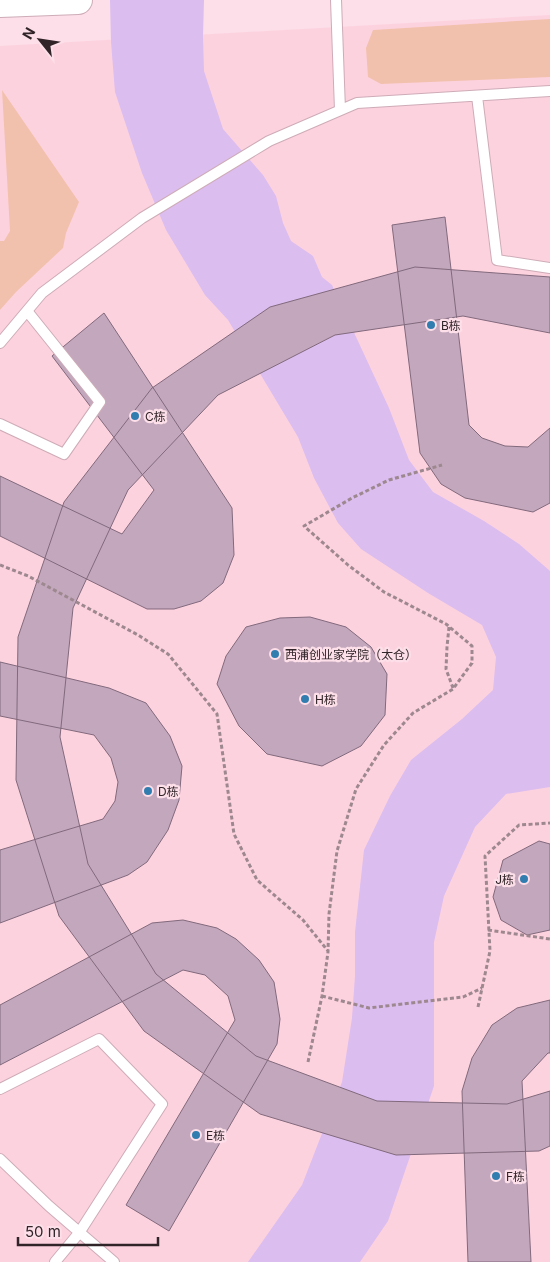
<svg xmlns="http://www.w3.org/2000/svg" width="550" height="1262" font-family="Inter,'Noto Sans SC',sans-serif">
	<rect width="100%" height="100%" fill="#fcdfe8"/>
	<!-- built -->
	<path fill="#fdd2df" d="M 550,15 L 550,1262 L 0,1262 L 0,46 Z"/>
	<!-- green -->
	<path fill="#f2c1ad" d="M 550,19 L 550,77 L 381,84 L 368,77 L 366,48 L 373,30 Z
		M 2,90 L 79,202 L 66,233 L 63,248 L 16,292 L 0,310 L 0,241 L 4,241 L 10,231 Z"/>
	<!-- water -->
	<path fill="#dbbdef" d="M 110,0 L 204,0 L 203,36 L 204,71 L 223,129 L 263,175 L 276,196 L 283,223 L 291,241 L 313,256 L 322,277 L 332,285 L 389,408 L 409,460 L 433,492 L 484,521 L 519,544 L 550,571 L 550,787 L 506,794 L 475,827 L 444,896 L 434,942 L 434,1086 L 388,1221 L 360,1262 L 248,1262 L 302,1185 L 342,1082 L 352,1018 L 355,976 L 355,932 L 364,850 L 390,796 L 411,760 L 462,719 L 493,690 L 496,657 L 482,625 L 428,593 L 361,549 L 338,523 L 314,478 L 298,437 L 228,320 L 205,295 L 166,230 L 142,173 L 115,92 L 111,42 Z"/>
	<!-- building -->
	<path fill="#c3a8bd" stroke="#82697c" d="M 445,217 L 469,425 L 482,438 L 505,446 L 528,447 L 550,428 L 550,503 L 533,512 L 465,498 L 441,484 L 420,453 L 392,225 Z
		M 415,267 L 550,277 L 550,333 L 463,316 L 335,335 L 218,395 L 128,490 L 73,608 L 60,737 L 88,864 L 156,974 L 256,1056 L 377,1101 L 507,1104 L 550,1091 L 550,1146 L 539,1151 L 396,1155 L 260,1114 L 144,1031 L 59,916 L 16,780 L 18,637 L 64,502 L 152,388 L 270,307 Z
		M 104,313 L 232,508 L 234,555 L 223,583 L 201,601 L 174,609 L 147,609 L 0,536 L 0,476 L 122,534 L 154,490 L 52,356 Z
		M 310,617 L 346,627 L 371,647 L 387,674 L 385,715 L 361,746 L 322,766 L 267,754 L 239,726 L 217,684 L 226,656 L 246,627 L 280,618 Z
		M 0,662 L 109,688 L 146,703 L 170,736 L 182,766 L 179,800 L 168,830 L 147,862 L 128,875 L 0,923 L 0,850 L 103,819 L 115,801 L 118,782 L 111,758 L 94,735 L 0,716 Z
		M 539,841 L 550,844 L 550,930 L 527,935 L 501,920 L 493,897 L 503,860 Z
		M 183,920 L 217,928 L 236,939 L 259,960 L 274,982 L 280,1019 L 277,1044 L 169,1231 L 126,1205 L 235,1020 L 228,996 L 205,975 L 183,970 L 0,1065 L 0,1005 L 152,923 Z
		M 550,1000 L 550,1053 L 548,1053 L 522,1081 L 531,1262 L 468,1262 L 462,1091 L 472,1058 L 492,1025 L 517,1008 Z"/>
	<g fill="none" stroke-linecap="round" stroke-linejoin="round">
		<defs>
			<path id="lane" d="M 336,0 L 340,110
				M 477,96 L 497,260 L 550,268
				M 0,343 L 42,293 L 142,218 L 269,141 L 357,103 L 550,91
				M 0,424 L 64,454 L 100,402 L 27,311
				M 0,1089 L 99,1039 L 162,1104 L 79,1233 L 55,1262
				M 0,1159 L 49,1206 L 114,1262"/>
			<path id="secondary" d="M 0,3 L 78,0"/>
		</defs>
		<!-- lane casing -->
		<use href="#lane" stroke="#ceacb7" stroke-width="12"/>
		<!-- secondary casing -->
		<use href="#secondary" stroke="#ceacb7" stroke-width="30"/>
		<!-- path -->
		<path stroke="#9e888f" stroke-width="3" stroke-dasharray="4 2.5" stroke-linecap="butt" d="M 0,565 L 28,576 L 138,635 L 168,654 L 217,714 L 234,834 L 257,880 L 303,920 L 328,951
			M 449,627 L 447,647 L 446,669 L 453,688
			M 488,930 L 550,939
			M 322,996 L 369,1008 L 463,997 L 482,988
			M 478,1007 L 490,951 L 485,856 L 519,825 L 550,823
			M 308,1062 L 322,996 L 328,952 L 329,914 L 337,851 L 356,789 L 384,745 L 413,713 L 453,689 L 472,663 L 472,646 L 446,624 L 384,592 L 348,565 L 304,526 L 352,498 L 389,480 L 442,465"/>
		<!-- lane -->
		<use href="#lane" stroke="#fff" stroke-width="10"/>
		<!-- secondary -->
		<use href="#secondary" stroke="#fff" stroke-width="28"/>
	</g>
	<!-- markers -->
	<g fill="#317db0" stroke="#fcdfe8" stroke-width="2">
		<circle cx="431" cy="325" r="5"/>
		<circle cx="135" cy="416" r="5"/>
		<circle cx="275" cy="654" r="5"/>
		<circle cx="305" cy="699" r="5"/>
		<circle cx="148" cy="791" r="5"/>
		<circle cx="524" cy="879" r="5"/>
		<circle cx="196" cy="1135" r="5"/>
		<circle cx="496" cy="1176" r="5"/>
	</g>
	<g text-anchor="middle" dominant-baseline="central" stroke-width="4.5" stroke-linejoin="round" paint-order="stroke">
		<!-- poi labels -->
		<g font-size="12" fill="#312428" stroke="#fcdfe8" text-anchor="start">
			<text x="441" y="325">B栋</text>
			<text x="145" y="416">C栋</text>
			<text x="285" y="654">西浦创业家学院（太仓）</text>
			<text x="315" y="699">H栋</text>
			<text x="158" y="791">D栋</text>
			<text x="514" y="879" text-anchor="end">J栋</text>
			<text x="206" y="1135">E栋</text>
			<text x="506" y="1176">F栋</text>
		</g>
	</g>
	<!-- north arrow -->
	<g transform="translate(40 40) rotate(300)" stroke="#fcdfe8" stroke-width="4" paint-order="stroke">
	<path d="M0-4L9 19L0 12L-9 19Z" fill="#312428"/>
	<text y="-8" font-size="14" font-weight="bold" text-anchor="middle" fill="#312428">N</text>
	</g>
	<!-- scale -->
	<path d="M18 1237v8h140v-8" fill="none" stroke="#312428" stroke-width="2.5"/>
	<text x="25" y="1237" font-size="15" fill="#312428" stroke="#fcdfe8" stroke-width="4" paint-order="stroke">50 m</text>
</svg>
